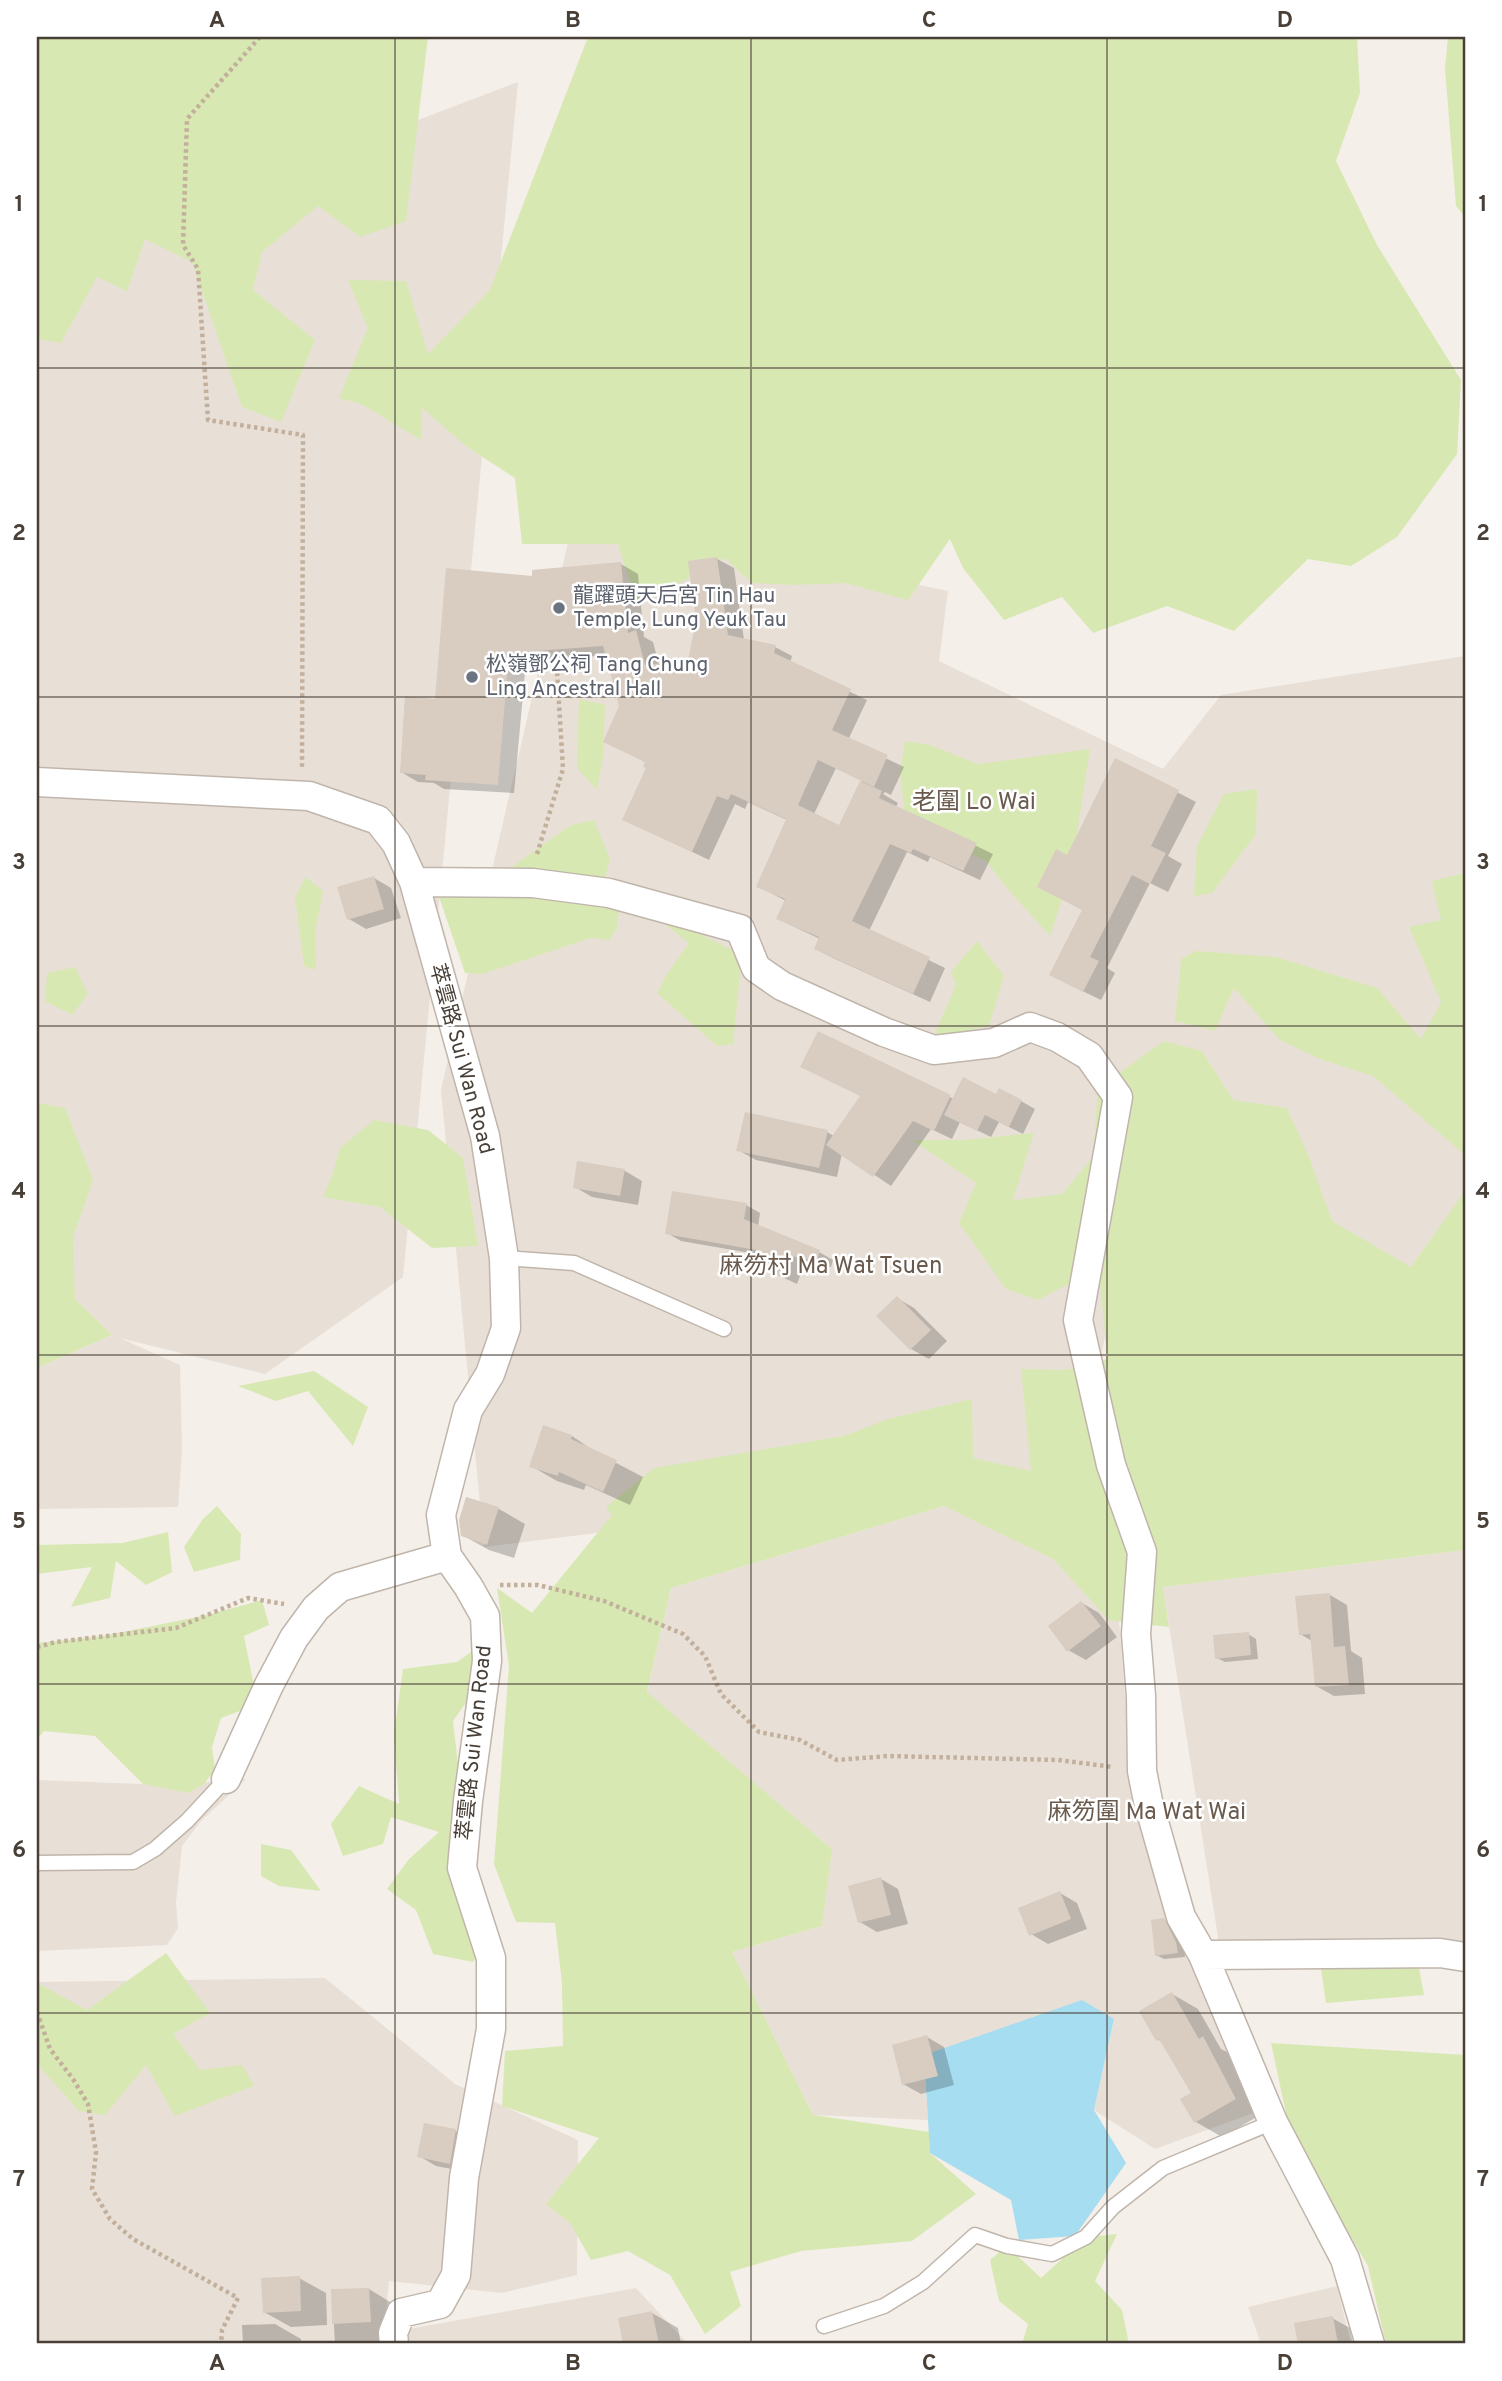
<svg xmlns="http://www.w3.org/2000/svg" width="1502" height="2381" font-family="Overpass,'Noto Sans SC',sans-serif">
	<rect width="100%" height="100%" fill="#f4efe9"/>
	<!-- residential -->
	<path fill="#e8e0d7" d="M 518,82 L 403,1277 L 265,1374 L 120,1338 L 180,1365 L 182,1450 L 178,1507 L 37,1509 L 37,1368 L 110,1336 L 37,1317 L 37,265 Z
		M 575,512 L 948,591 L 939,661 L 1163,769 L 1221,695 L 1465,656 L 1465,1247 L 1421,1321 L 1156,1088 L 1077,1473 L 484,1547 L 441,1090 Z
		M 944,1506 L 1115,1568 L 1134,1813 L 1267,2108 L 1155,2149 L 1094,2110 L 1114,2020 L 924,2055 L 928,2120 L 813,2115 L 732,1952 L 822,1926 L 823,1841 L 645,1702 L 671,1588 Z
		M 1465,1550 L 1465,1943 L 1220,1950 L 1163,1587 Z
		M 246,1779 L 201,1821 L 182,1846 L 176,1903 L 178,1928 L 167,1945 L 37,1951 L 37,1780 L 167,1785 Z
		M 325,1978 L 455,2084 L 578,2140 L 577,2275 L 502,2293 L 389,2281 L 383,2344 L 37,2344 L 37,1982 Z
		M 1337,2286 L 1351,2344 L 1261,2344 L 1248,2307 Z
		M 636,2288 L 688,2344 L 406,2344 L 403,2330 Z"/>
	<!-- green -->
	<path fill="#d8e8b2" d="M 37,37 L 428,37 L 406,221 L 360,237 L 318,206 L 262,252 L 253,290 L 315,340 L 281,422 L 242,407 L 192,262 L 145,239 L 127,291 L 97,277 L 61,343 L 37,339 Z
		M 588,37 L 1357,37 L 1360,93 L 1336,161 L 1377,245 L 1461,380 L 1457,454 L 1397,537 L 1351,566 L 1308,559 L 1234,631 L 1167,606 L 1093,633 L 1062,597 L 1004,620 L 963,568 L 950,539 L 908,600 L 845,583 L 795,585 L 752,583 L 725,558 L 637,606 L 618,544 L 522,544 L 515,478 L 467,447 L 422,408 L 421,440 L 361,404 L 339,398 L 368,328 L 348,280 L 406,281 L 428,354 L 490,290 Z
		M 1448,37 L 1465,37 L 1465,217 L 1456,206 L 1445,68 Z
		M 579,699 L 605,705 L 603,757 L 597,790 L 577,768 Z
		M 905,741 L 930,745 L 978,764 L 1090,749 L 1071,872 L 1050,936 L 1005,886 L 986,861 L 906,825 L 900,774 Z
		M 1257,789 L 1256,834 L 1212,893 L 1194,896 L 1197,846 L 1224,794 Z
		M 594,820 L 610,859 L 599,902 L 620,904 L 617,928 L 609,940 L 591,938 L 482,974 L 465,973 L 437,891 L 509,869 L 571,825 Z
		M 1465,873 L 1465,1155 L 1373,1076 L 1320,1059 L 1280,1040 L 1234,988 L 1215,1031 L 1175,1021 L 1181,959 L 1196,951 L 1276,957 L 1377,988 L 1421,1039 L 1441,1002 L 1409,927 L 1441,920 L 1432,881 Z
		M 306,877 L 323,891 L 315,933 L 316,970 L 304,966 L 295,897 Z
		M 655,917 L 690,929 L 742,955 L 733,1044 L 717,1046 L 657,993 L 667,974 L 689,943 Z
		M 977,941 L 1004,976 L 989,1026 L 945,1035 L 935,1033 L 956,985 L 951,972 Z
		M 75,967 L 88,994 L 72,1015 L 45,1001 L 47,973 Z
		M 1164,1041 L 1202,1051 L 1233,1100 L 1287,1108 L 1309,1157 L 1332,1221 L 1411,1267 L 1465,1191 L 1465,1550 L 1163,1587 L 1169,1627 L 1109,1620 L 1053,1559 L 944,1506 L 671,1588 L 647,1692 L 832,1849 L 822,1926 L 732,1952 L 813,2115 L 929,2132 L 930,2153 L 976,2194 L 912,2241 L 801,2251 L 730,2272 L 741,2306 L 705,2334 L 670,2275 L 628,2251 L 591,2260 L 570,2223 L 546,2204 L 599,2138 L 502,2106 L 505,2051 L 563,2046 L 562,1983 L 555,1923 L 516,1922 L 494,1864 L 509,1666 L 497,1588 L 532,1613 L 612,1515 L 606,1507 L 654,1468 L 844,1436 L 888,1419 L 972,1399 L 973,1458 L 1031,1471 L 1021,1369 L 1066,1370 L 1107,1359 L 1099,1268 L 1038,1300 L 1006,1289 L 959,1223 L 976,1183 L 912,1140 L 965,1140 L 1034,1133 L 1013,1200 L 1062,1194 L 1093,1157 L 1098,1088 Z
		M 37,1103 L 65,1108 L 93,1180 L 73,1237 L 75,1299 L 112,1335 L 37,1368 Z
		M 374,1120 L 428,1130 L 463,1158 L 478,1246 L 432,1248 L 380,1207 L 323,1197 L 332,1176 L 340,1148 Z
		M 314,1371 L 368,1407 L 353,1446 L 308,1391 L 276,1401 L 238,1386 Z
		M 217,1506 L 241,1534 L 240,1560 L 194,1572 L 184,1547 L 203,1519 Z
		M 168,1532 L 172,1572 L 146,1585 L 116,1561 L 110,1598 L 71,1607 L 92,1567 L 37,1574 L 37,1545 L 123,1543 Z
		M 262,1600 L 269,1625 L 244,1636 L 256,1696 L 240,1711 L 221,1718 L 212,1747 L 215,1769 L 204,1784 L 189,1793 L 143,1784 L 95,1736 L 44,1731 L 37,1739 L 37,1643 L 103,1636 L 207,1615 Z
		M 474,1650 L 470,1697 L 453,1721 L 461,1792 L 486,1941 L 473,1962 L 433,1954 L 416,1910 L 387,1889 L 409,1859 L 439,1832 L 391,1817 L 383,1844 L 343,1856 L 331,1824 L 359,1786 L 399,1804 L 394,1734 L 403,1669 L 457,1662 Z
		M 261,1844 L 291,1850 L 321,1891 L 279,1886 L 261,1876 Z
		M 166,1953 L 210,2013 L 173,2034 L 200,2070 L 242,2065 L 254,2086 L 175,2116 L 146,2065 L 105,2115 L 79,2111 L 37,2064 L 37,1983 L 87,2010 Z
		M 1417,1957 L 1424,1995 L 1326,2003 L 1320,1962 Z
		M 1271,2043 L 1465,2055 L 1465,2344 L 1386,2344 L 1368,2266 L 1290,2132 Z
		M 1117,2234 L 1095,2281 L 1122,2310 L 1129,2344 L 1022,2344 L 1028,2324 L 999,2301 L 990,2260 L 1007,2246 L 1041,2278 L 1086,2237 Z"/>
	<!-- water -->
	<path fill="#a6ddf1" d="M 1082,2000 L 1114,2019 L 1094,2110 L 1126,2163 L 1075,2236 L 1019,2240 L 1011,2200 L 930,2153 L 924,2055 Z"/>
	<!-- shadow -->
	<path fill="#0003" fill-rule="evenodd" d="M 717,559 L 734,568 L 744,640 L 775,647 L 792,656 L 790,663 L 867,700 L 848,740 L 904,767 L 891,795 L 885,792 L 883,794 L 898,803 L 896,807 L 993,854 L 980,880 L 930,857 L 928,862 L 907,852 L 869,931 L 945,968 L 930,1002 L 833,958 L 816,949 L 820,939 L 778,919 L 786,901 L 758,886 L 787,820 L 748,802 L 745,809 L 735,804 L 709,860 L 624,819 L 648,767 L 647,763 L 605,741 L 621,706 L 608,655 L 526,662 L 514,793 L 444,789 L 434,783 L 418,782 L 401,772 L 436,701 L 534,578 L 621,564 L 638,574 L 644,637 L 653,642 L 659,665 L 689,662 ZM 836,768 L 862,781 L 840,827 L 814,814 Z
		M 1116,760 L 1196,802 L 1168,856 L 1182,864 L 1168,892 L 1150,883 L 1107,968 L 1115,973 L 1101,1000 L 1068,984 L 1083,910 L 1068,857 Z
		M 374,878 L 391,888 L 401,918 L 366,929 L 349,919 Z
		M 819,1034 L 954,1099 L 997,1097 L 1021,1101 L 1035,1109 L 1023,1134 L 999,1122 L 991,1137 L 960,1122 L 952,1139 L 931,1129 L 891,1186 L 842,1153 L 837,1177 L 756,1160 L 738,1150 L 827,1132 L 834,1136 L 862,1097 Z
		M 625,1171 L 642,1181 L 638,1205 L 592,1197 L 575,1187 Z
		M 746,1205 L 760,1213 L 758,1227 L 819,1252 L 833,1260 L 831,1267 L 805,1263 L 797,1284 L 752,1263 L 756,1254 L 681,1241 L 667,1233 Z
		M 897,1298 L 914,1308 L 947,1341 L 929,1359 L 911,1349 L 879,1316 Z
		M 572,1436 L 597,1453 L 643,1477 L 630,1505 L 586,1485 L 584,1490 L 557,1481 L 531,1466 Z
		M 467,1499 L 499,1509 L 525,1524 L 514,1558 L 489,1550 L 462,1535 Z
		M 1330,1595 L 1347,1605 L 1351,1651 L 1362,1658 L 1365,1694 L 1334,1696 L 1316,1686 L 1312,1641 L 1300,1634 Z
		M 1082,1603 L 1099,1613 L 1117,1637 L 1086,1660 L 1068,1650 Z
		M 1248,1634 L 1256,1639 L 1258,1659 L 1225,1662 L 1217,1658 Z
		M 881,1879 L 898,1889 L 908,1924 L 877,1932 L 860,1922 Z
		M 1060,1893 L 1077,1903 L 1087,1929 L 1048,1944 L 1031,1934 Z
		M 1164,1920 L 1172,1925 L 1184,1948 L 1185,1957 L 1164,1959 L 1156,1955 Z
		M 1172,1994 L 1198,2009 L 1221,2049 L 1229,2053 L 1262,2114 L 1222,2137 L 1196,2122 L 1194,2093 L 1164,2043 L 1157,2039 Z
		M 927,2037 L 944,2047 L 954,2085 L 921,2094 L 903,2084 Z
		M 455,2131 L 473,2141 L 467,2172 L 436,2166 L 419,2156 Z
		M 299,2278 L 326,2293 L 327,2325 L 291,2327 L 264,2312 Z
		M 369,2289 L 395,2305 L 381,2344 L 335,2344 L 332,2291 Z
		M 652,2313 L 678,2328 L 681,2344 L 625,2344 L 620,2319 Z
		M 1332,2318 L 1350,2328 L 1353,2344 L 1300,2344 L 1296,2325 Z
		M 275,2324 L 301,2339 L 301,2344 L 243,2344 L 242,2325 Z"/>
	<!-- building -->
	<path fill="#d9ccc1" d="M 717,557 L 728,635 L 776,645 L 774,653 L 851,689 L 832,730 L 888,755 L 874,787 L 818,760 L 798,805 L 839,825 L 860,781 L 882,791 L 879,798 L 977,843 L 963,871 L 913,849 L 911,853 L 890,844 L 852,921 L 930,957 L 913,994 L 814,949 L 819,937 L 776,919 L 785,899 L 756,887 L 786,819 L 731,794 L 728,800 L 717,796 L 692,852 L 622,820 L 646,768 L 643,767 L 645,762 L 603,742 L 619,706 L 603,646 L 509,653 L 498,785 L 425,780 L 426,775 L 400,773 L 405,696 L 435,699 L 446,568 L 532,576 L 532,570 L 621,562 L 628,633 L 636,630 L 645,665 L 688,660 L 696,621 L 688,561 Z
		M 1115,758 L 1179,790 L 1151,846 L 1166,853 L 1150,884 L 1132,875 L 1090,957 L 1099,961 L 1083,992 L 1049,975 L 1082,910 L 1037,887 L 1056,849 L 1067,855 Z
		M 374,876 L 384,909 L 347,920 L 337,887 Z
		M 818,1031 L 951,1095 L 934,1131 L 913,1121 L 873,1177 L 826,1145 L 860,1096 L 800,1067 Z
		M 963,1077 L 996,1094 L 999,1088 L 1022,1100 L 1009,1127 L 985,1115 L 977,1131 L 944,1115 Z
		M 745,1112 L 828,1130 L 819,1168 L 736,1151 Z
		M 577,1161 L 625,1169 L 620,1196 L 573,1188 Z
		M 672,1191 L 747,1203 L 744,1219 L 820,1250 L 817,1261 L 791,1256 L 782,1277 L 750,1264 L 756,1250 L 665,1234 Z
		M 897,1296 L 931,1330 L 910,1350 L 876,1316 Z
		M 543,1425 L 572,1435 L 571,1439 L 617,1460 L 603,1492 L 559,1472 L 558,1476 L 529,1467 Z
		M 466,1497 L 499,1507 L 487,1545 L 461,1536 L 459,1520 Z
		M 1330,1593 L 1334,1647 L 1345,1646 L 1349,1685 L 1315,1687 L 1310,1634 L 1299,1635 L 1295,1596 Z
		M 1081,1601 L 1101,1626 L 1067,1652 L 1048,1626 Z
		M 1249,1632 L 1251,1655 L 1215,1659 L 1213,1635 Z
		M 881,1877 L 891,1915 L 858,1923 L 848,1886 Z
		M 1060,1891 L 1071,1919 L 1029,1936 L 1018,1908 Z
		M 1164,1918 L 1176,1942 L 1178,1953 L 1155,1956 L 1151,1920 Z
		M 1172,1992 L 1199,2039 L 1203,2036 L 1236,2099 L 1194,2123 L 1180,2099 L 1191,2093 L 1159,2039 L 1156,2041 L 1139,2011 Z
		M 927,2035 L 938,2076 L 902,2085 L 892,2045 Z
		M 424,2123 L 456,2129 L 450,2164 L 417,2157 Z
		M 300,2276 L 301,2311 L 263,2313 L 261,2278 Z
		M 369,2288 L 371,2322 L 332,2324 L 331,2289 Z
		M 652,2311 L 659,2344 L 623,2344 L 618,2318 Z
		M 1333,2316 L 1338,2344 L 1298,2344 L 1294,2323 Z"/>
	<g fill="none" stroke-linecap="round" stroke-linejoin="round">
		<defs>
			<path id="service" d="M 504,1258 L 574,1263 L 724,1329
				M 37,1863 L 133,1862 L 155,1849 L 187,1821 L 226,1779
				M 824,2326 L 884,2306 L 923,2282 L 975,2235 L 1007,2246 L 1052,2254 L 1086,2237 L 1113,2207 L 1163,2168 L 1273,2122"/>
			<path id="minor" d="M 37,782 L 309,796 L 378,820 L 396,843 L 414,882 L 485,1136 L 504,1258 L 506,1328 L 490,1374 L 468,1410 L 441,1515 L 447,1556 L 468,1586 L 485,1616 L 487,1661 L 468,1801 L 462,1868 L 491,1958 L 491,2029 L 464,2178 L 456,2275 L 440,2304 L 401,2313 L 393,2333 L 394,2344
				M 414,882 L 533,883 L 609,893 L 740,929 L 756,968 L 782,986 L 884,1032 L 934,1050 L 994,1043 L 1030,1027 L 1057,1037 L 1089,1056 L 1118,1097 L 1078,1320 L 1111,1465 L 1142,1552 L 1136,1634 L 1141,1696 L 1142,1771 L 1148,1801 L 1181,1917 L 1203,1955 L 1273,2122 L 1345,2259 L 1370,2344
				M 226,1779 L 269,1685 L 294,1638 L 316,1608 L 340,1587 L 447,1556
				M 1203,1955 L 1440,1953 L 1465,1957"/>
		</defs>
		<!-- service casing -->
		<use href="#service" stroke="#c0b5ab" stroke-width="17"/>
		<!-- minor casing -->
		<use href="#minor" stroke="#c0b5ab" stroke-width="31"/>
		<!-- path -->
		<path stroke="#c2af9c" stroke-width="4.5" stroke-dasharray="3.5 3.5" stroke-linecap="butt" d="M 260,37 L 187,119 L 183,245 L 198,269 L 208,420 L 303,435 L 302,769
			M 537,854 L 563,769 L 556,654
			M 500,1585 L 538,1585 L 604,1601 L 683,1634 L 705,1656 L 721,1694 L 759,1732 L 800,1740 L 837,1760 L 888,1756 L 1058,1760 L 1113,1767
			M 37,1647 L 56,1642 L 176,1628 L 248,1598 L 284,1604
			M 37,2012 L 50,2049 L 73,2079 L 88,2104 L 96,2152 L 92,2189 L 110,2219 L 133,2239 L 238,2298 L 222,2330 L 221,2344"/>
		<!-- service -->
		<use href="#service" stroke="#fff" stroke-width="14"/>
		<!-- minor -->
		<use href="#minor" stroke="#fff" stroke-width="28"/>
	</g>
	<!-- grid -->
	<path fill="none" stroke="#483f37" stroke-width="2" stroke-opacity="0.55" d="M 395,37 L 395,2344M 751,37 L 751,2344M 1107,37 L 1107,2344M 37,368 L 1465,368M 37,697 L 1465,697M 37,1026 L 1465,1026M 37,1355 L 1465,1355M 37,1684 L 1465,1684M 37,2013 L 1465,2013"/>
	<!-- markers -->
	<g fill="#6b7280" stroke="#fff" stroke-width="2.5">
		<circle cx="559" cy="608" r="7"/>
		<circle cx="472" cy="677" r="7"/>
	</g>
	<g text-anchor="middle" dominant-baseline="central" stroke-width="5" stroke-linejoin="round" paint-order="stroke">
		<!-- worship labels -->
		<g font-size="21" fill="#5b616d" stroke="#fff" text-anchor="start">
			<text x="573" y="596">龍躍頭天后宮 Tin Hau<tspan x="573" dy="24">Temple, Lung Yeuk Tau</tspan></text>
			<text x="486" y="665">松嶺鄧公祠 Tang Chung<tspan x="486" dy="24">Ling Ancestral Hall</tspan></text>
		</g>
		<!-- street labels -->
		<g font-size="21" fill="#483f37" stroke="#fff">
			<text transform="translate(461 1059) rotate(75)">萃雲路 Sui Wan Road</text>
			<text transform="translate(475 1743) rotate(-84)">萃雲路 Sui Wan Road</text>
		</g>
		<!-- quarter labels -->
		<g font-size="24" fill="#6b5b4e" stroke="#fff">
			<text x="974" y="803">老圍 Lo Wai</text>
			<text x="831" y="1267">麻笏村 Ma Wat Tsuen</text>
			<text x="1147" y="1813">麻笏圍 Ma Wat Wai</text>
		</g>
	</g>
	<!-- border -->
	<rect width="1502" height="2381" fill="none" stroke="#ffffff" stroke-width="77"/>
	<rect x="38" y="38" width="1426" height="2304" fill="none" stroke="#483f37" stroke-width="2.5"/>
	<g font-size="23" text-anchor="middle" font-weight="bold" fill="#483f37">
		<text x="217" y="27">A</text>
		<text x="573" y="27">B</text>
		<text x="929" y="27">C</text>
		<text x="1285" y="27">D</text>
		<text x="19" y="211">1</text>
		<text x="1483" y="211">1</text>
		<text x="19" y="540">2</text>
		<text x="1483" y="540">2</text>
		<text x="19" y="869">3</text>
		<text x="1483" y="869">3</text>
		<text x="19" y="1198">4</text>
		<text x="1483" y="1198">4</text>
		<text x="19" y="1528">5</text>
		<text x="1483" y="1528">5</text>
		<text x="19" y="1857">6</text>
		<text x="1483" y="1857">6</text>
		<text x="19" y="2186">7</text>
		<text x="1483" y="2186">7</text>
		<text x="217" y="2370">A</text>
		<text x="573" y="2370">B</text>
		<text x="929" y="2370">C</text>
		<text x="1285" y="2370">D</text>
	</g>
</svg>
